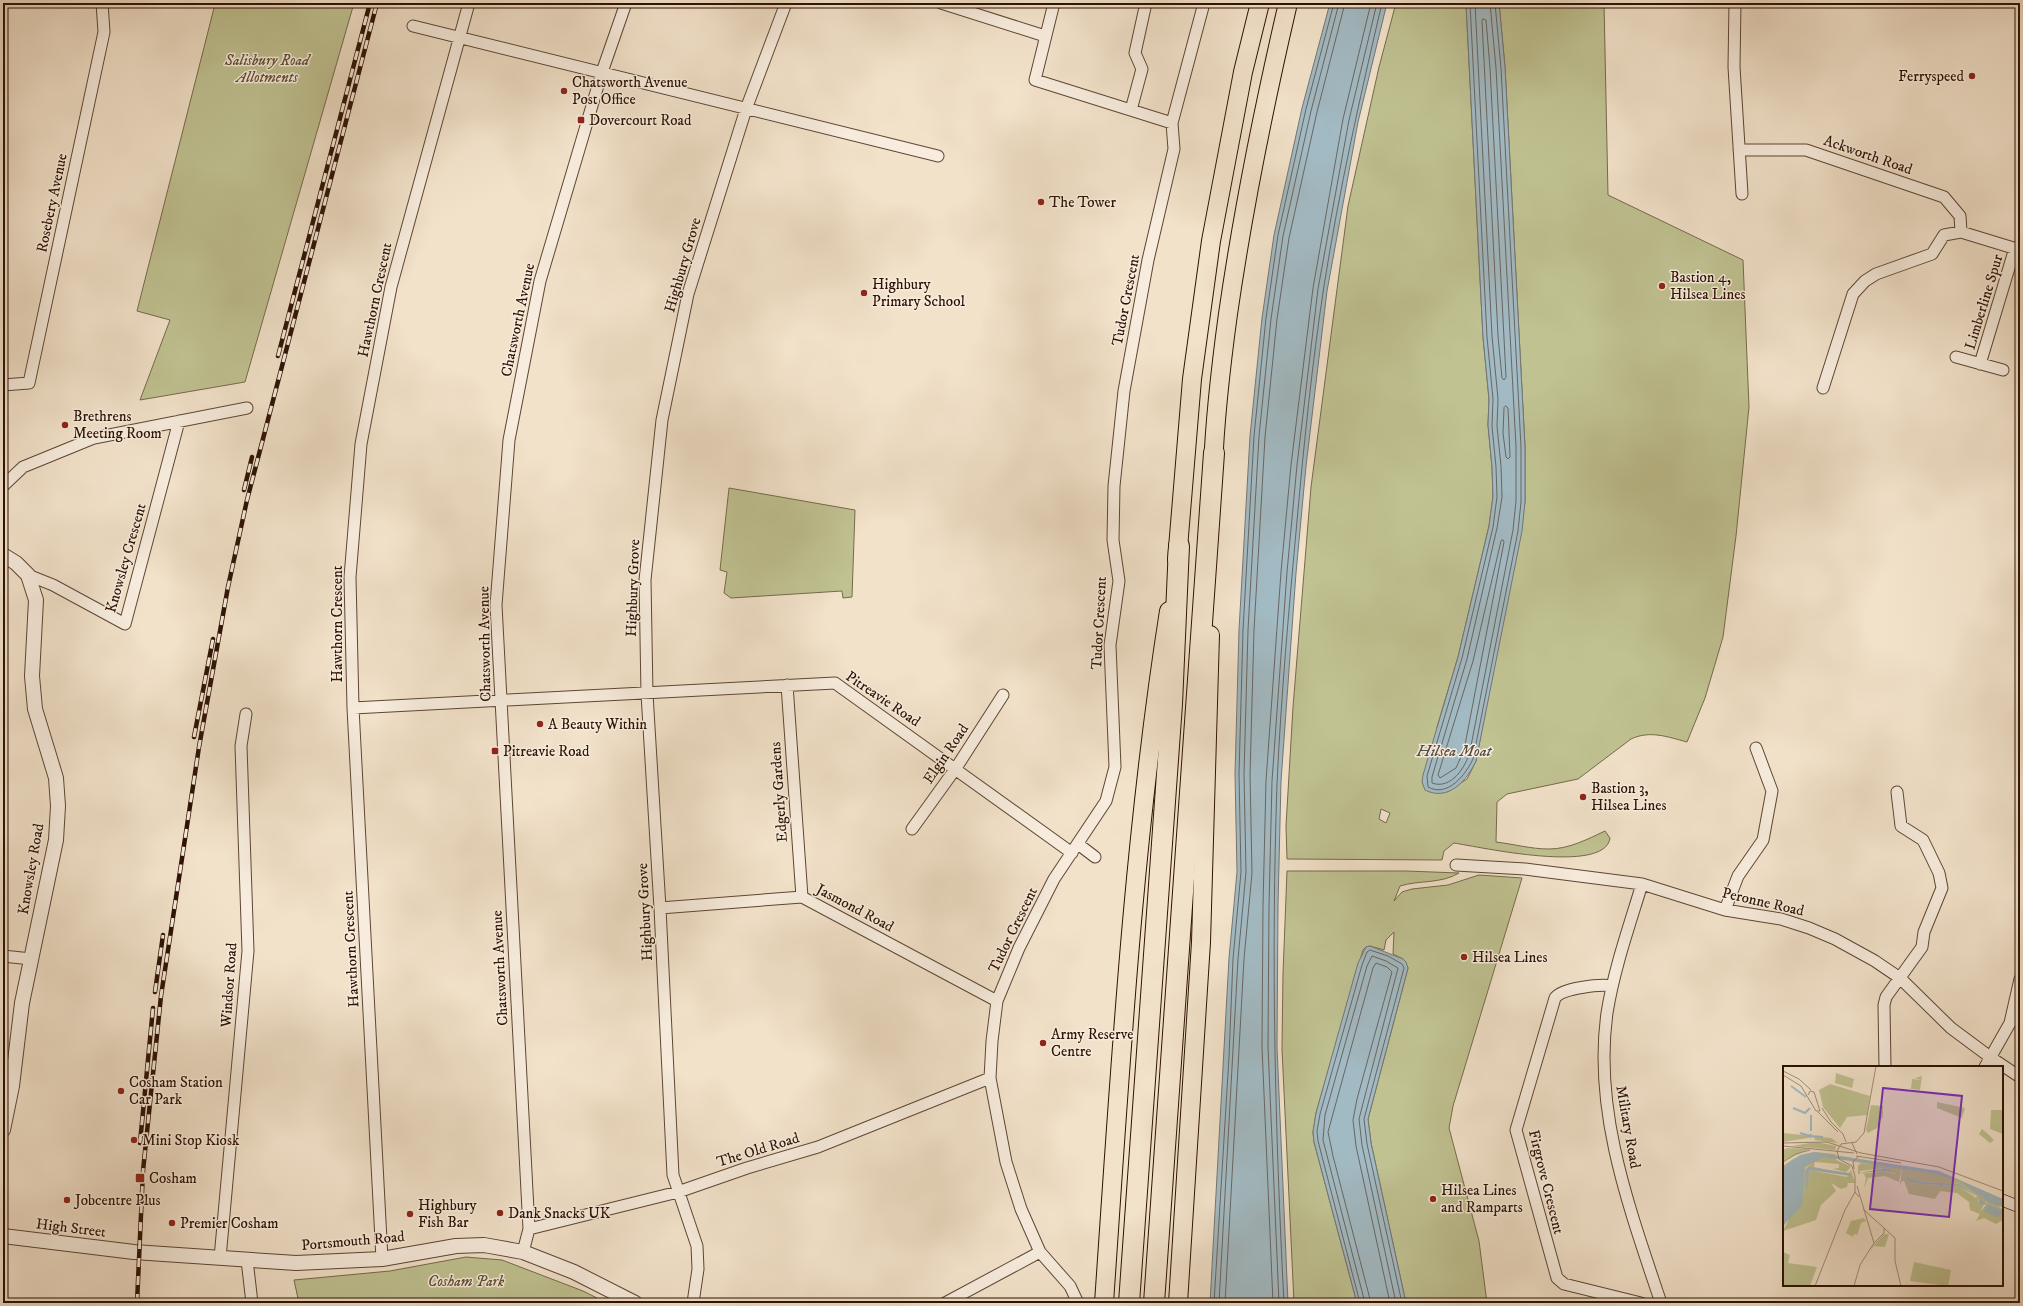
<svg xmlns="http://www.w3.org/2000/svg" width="2023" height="1306" font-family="'IM FELL DW Pica',serif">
	<rect width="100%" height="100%" fill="#f2e2ca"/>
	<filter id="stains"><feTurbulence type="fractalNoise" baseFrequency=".005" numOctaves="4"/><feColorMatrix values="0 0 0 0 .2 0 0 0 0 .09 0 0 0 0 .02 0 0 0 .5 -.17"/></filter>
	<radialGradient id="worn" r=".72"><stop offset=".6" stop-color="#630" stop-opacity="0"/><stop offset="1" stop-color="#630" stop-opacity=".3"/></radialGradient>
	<!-- green -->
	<path fill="#c0c292" stroke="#766a4a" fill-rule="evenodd" d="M 213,3 L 354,3 L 245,382 L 140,400 L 170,320 L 137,311 L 214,8 Z
		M 1396,3 L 1466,3 L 1483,337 L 1489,399 L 1488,425 L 1492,467 L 1493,497 L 1489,526 L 1458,657 L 1437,727 L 1447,792 L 1467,779 L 1476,761 L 1525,502 L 1525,447 L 1505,67 L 1499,3 L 1604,3 L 1608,195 L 1743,260 L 1749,407 L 1736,536 L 1723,637 L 1705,698 L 1687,742 C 1668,737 1650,730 1631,739 L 1578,779 L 1507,794 L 1497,802 L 1496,842 C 1513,844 1531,849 1549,849 C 1569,849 1588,839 1605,831 L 1610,838 C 1605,875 1480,847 1454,843 L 1444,851 L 1442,860 L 1287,859 L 1286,826 L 1293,707 L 1311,487 L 1348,206 L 1379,67 ZM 1381,809 L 1390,813 L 1386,823 L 1379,819 Z
		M 729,488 L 855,510 L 852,597 L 843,598 L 842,591 L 731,598 L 724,593 L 727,572 L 720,570 Z
		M 1287,871 L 1406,871 L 1459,873 C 1441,884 1419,880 1400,886 L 1394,901 L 1402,892 L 1412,889 L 1448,885 L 1479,875 L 1522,878 L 1453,1106 L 1449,1128 L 1479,1241 L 1487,1303 L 1406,1303 L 1371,1143 L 1368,1119 L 1408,968 L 1403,959 L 1393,954 L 1394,932 L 1386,940 L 1384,950 L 1370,946 L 1366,947 L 1363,950 L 1316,1113 L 1313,1132 L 1314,1142 L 1357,1303 L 1294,1303 L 1282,1049 L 1283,974 Z
		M 466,1257 L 502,1260 L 583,1291 L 607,1303 L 299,1303 L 294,1280 L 390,1271 Z"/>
	<!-- water -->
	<path fill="#a2bac3" stroke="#737676" d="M 1330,3 L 1387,3 L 1358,122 L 1327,291 L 1306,466 L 1296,573 L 1281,781 L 1278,905 L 1277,1047 L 1288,1303 L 1210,1303 L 1229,958 L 1237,872 L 1235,774 L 1239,630 L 1250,436 L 1262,318 L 1274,235 L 1302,108 Z
		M 1466,3 L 1499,3 L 1505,67 L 1525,447 L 1525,502 L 1522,531 L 1476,761 C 1467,780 1449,802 1425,790 L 1422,782 L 1423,775 L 1458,657 L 1489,526 L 1493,496 L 1492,467 L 1488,425 L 1489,399 L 1483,337 Z
		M 1370,946 L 1403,959 L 1406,962 L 1408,968 L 1368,1119 L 1371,1143 L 1406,1303 L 1357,1303 L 1314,1142 L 1313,1132 L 1316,1113 L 1358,963 L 1366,947 Z"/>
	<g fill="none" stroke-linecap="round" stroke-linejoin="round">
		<!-- shore -->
		<path stroke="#686663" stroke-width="1" d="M 1470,3 L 1487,337 L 1493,399 L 1492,426 L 1496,467 L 1497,497 L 1493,527 L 1462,658 L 1427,776 L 1428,787 C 1448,798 1466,774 1473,759 L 1518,531 L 1521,502 L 1521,447 L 1501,68 L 1495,3
			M 1475,3 L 1492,336 L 1498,399 L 1497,426 L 1501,466 L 1502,497 L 1497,528 L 1467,659 L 1432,777 L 1432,783 C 1451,790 1466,767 1470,751 L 1513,530 L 1516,501 L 1516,447 L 1496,68 L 1490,3
			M 1483,19 L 1486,20 L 1490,68 L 1506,377 L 1504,380 L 1502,378 L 1498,336 L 1482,21 Z
			M 1506,406 L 1508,408 L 1510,457 L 1508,459 L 1506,457 L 1503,433 L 1504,408 Z
			M 1503,540 L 1504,542 L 1464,750 L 1456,768 L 1440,778 L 1438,775 L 1473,661 L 1501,541 Z
			M 1214,1303 L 1229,1057 L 1233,959 L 1241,872 L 1239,774 L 1243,630 L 1254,436 L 1266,318 L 1278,235 L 1306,109 L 1334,3
			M 1219,1303 L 1238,959 L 1246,872 L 1244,774 L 1248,630 L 1259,436 L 1271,319 L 1283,236 L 1311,111 L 1339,3
			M 1225,1303 L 1244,959 L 1252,873 L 1250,775 L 1254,630 L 1265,437 L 1277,319 L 1289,238 L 1317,112 L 1345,3
			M 1273,1303 L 1262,1047 L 1263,905 L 1266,781 L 1281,572 L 1291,465 L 1313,288 L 1343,119 L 1371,3
			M 1279,1303 L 1268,1047 L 1269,905 L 1272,781 L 1287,572 L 1297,465 L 1318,289 L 1349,120 L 1377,3
			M 1284,1303 C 1275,1130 1271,957 1277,784 C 1281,696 1289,608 1297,521 C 1304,443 1312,364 1324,286 C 1339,191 1360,97 1382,3
			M 1360,1303 L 1318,1141 L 1317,1131 L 1320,1114 L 1362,965 L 1367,952 L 1370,950 L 1388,956 L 1402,964 L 1404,968 L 1364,1119 L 1367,1144 L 1402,1303
			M 1365,1303 L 1323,1140 L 1325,1115 L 1367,966 L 1372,956 L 1386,961 L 1398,968 L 1359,1119 L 1362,1145 L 1396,1303
			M 1371,1303 L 1333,1156 L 1328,1132 L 1373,968 L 1376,963 L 1387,967 L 1392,972 L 1357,1099 L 1353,1120 L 1356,1146 L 1390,1303"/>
		<defs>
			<path id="minor" d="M 941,3 L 1045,36
				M 1054,3 L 1035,80 L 1172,123
				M 1735,3 L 1734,67 L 1742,194
				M 413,26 L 938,156
				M 1131,110 L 1142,69 L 1135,53 L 1146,3
				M 1739,150 L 1806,150 L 1944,197 L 1960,216 L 1961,232
				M 1956,357 L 2003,370
				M 1980,364 L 2015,248
				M 3,385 L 29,383 L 104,32 L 102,3
				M 1823,388 L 1853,294 L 1865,281 L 1876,274 L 1932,254 L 1944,235 L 1961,232 L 2020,250
				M 3,486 L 23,467 L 94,438 L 247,408
				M 28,575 L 53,585 L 125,624 L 179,421
				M 787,685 L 802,897
				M 353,708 L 835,683 L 1072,853
				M 912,829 L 956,768 L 1003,695
				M 1078,844 L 1095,857
				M 1456,865 L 1525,869 L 1642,884 L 1725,910 L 1781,919 L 1809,928 L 1835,939 L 1875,961 L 1900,978 L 1951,1028 L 1990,1057 L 2020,1077
				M 1642,884 C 1629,927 1614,969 1607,1013 C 1593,1112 1630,1210 1661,1303
				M 660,908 L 802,897 L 997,1001
				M 1725,910 L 1738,876 L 1763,840 L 1772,791 L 1756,748
				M 3,956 L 31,959
				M 1612,986 C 1600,984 1562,988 1555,998 L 1516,1130 L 1557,1278 L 1564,1284 L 1641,1303
				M 1885,1067 L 1884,1005 L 1886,997 L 1922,947 L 1924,932 L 1942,888 L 1939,873 L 1923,840 L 1901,826 L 1897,792
				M 1985,1067 L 2010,1023 L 2020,979
				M 2002,1200 L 2020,1207
				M 529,1229 L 678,1192 L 747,1168 L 818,1147 L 990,1078
				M 523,1252 L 529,1229 L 496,605 L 509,440 L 540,281 L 602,72 L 626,3
				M 220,1258 L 248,951 L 241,746 L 246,714
				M 382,1259 L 353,708 L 350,577 L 361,444 L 391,287 L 469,3
				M 247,1260 L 252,1303
				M 693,1303 L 698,1269 L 697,1246 L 673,1175 L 660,908 L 647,694 L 645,580 L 662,420 L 688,294 L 746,109 L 786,3
				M 945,1303 L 1040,1252
				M 1078,1303 L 1070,1286 L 1040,1252 L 1021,1209 L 1006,1162 L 990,1078 L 992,1041 L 997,1001 L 1019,948 L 1054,879 L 1106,801 L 1115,767 L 1110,645 L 1119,581 L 1113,540 L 1114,486 L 1124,391 L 1148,260 L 1174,149 L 1172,123 L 1204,3"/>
			<path id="tertiary" d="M 3,555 L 16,563 L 28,575 L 36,600 L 32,676 L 35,709 L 56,778 L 58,806 L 56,840 L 22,1003 L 12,1086 L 3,1130
				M 3,1236 L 134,1252 L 296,1263 L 382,1259 L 456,1246 L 484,1245 L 523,1252 L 574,1272 L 635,1303"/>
			<path id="trunk" d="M 1213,468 C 1215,416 1221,365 1228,314 C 1243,210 1264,106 1288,3
				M 1177,560 L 1192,379 L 1211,241 L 1243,72 L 1260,3
				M 1104,1303 C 1120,1072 1133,840 1169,611
				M 1178,1303 L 1201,942 L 1210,635"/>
			<path id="motorway" d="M 1129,1303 L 1172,704 L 1179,546
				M 1154,1303 L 1214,453"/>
		</defs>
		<!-- minor casing -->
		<use href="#minor" stroke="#5e4535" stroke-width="13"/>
		<!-- tertiary casing -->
		<use href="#tertiary" stroke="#5e4535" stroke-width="16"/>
		<!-- trunk casing -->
		<use href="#trunk" stroke="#2d1103" stroke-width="20"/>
		<!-- motorway casing -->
		<use href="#motorway" stroke="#2d1103" stroke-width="22"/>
		<!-- minor -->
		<use href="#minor" stroke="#f7ecdd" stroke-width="11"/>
		<!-- tertiary -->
		<use href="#tertiary" stroke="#f7ecdd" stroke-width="14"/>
		<!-- trunk -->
		<use href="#trunk" stroke="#f2e2ca" stroke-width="18"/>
		<!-- motorway -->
		<use href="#motorway" stroke="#f2e2ca" stroke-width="20"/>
		<defs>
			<path id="rail" d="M 278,356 L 370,3
				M 244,490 L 252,457
				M 194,737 L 213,639
				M 155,992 L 163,935
				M 140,1143 L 153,1008
				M 137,1303 L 143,1171 L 161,996 L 199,747 L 228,587 L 247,500 L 377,3"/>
		</defs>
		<!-- rail casing -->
		<use href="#rail" stroke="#2d1103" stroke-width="4.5"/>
		<!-- rail -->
		<use href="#rail" stroke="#f7ecdd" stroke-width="3" stroke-dasharray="9" stroke-linecap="butt"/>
	</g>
	<!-- markers -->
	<g fill="#8f2418" stroke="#f7ecdd" stroke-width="1.5">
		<circle cx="1972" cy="76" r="4"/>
		<circle cx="564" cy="91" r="4"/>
		<rect x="577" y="116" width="8" height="8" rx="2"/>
		<circle cx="1041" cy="202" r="4"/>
		<circle cx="1662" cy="286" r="4"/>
		<circle cx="864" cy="293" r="4"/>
		<circle cx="65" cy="425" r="4"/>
		<circle cx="540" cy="724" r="4"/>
		<rect x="491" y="747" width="8" height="8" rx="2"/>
		<circle cx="1583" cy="797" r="4"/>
		<circle cx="1464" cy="957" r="4"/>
		<circle cx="1043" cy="1043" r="4"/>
		<circle cx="121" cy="1091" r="4"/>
		<circle cx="134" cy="1140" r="4"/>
		<rect x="135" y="1173" width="10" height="10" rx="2"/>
		<circle cx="1433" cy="1199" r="4"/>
		<circle cx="67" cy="1200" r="4"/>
		<circle cx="500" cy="1213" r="4"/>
		<circle cx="410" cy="1214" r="4"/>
		<circle cx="172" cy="1223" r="4"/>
	</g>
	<g text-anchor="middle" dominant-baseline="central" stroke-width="3" stroke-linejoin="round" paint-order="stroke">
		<!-- park labels -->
		<g font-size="15" font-style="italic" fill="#604f35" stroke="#f7ecdd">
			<text x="267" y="60">Salisbury Road<tspan x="267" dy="17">Allotments</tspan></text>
			<text x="466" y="1281">Cosham Park</text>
		</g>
		<!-- poi labels -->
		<g font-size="15" fill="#2d1103" stroke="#f7ecdd" text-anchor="start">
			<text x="1964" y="76" text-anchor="end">Ferryspeed</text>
			<text x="572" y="82">Chatsworth Avenue<tspan x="572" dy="17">Post Office</tspan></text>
			<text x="589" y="120">Dovercourt Road</text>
			<text x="1049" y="202">The Tower</text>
			<text x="1670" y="277">Bastion 4,<tspan x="1670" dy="17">Hilsea Lines</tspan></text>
			<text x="872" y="284">Highbury<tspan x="872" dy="17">Primary School</tspan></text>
			<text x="73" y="416">Brethrens<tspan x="73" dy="17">Meeting Room</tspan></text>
			<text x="548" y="724">A Beauty Within</text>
			<text x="503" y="751">Pitreavie Road</text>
			<text x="1591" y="788">Bastion 3,<tspan x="1591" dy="17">Hilsea Lines</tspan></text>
			<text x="1472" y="957">Hilsea Lines</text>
			<text x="1051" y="1034">Army Reserve<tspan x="1051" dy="17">Centre</tspan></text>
			<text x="129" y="1082">Cosham Station<tspan x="129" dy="17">Car Park</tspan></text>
			<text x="142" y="1140">Mini Stop Kiosk</text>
			<text x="149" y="1178">Cosham</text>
			<text x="1441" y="1190">Hilsea Lines<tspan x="1441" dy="17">and Ramparts</tspan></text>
			<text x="75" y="1200">Jobcentre Plus</text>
			<text x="418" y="1205">Highbury<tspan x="418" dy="17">Fish Bar</tspan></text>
			<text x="508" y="1213">Dank Snacks UK</text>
			<text x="180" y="1223">Premier Cosham</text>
		</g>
		<!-- street labels -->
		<g font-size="15" fill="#2d1103" stroke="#f7ecdd">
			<text transform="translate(1868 155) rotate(19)">Ackworth Road</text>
			<text transform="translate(52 203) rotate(-78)">Rosebery Avenue</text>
			<text transform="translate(683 265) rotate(-74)">Highbury Grove</text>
			<text transform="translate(375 300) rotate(-78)">Hawthorn Crescent</text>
			<text transform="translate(1126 300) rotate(-79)">Tudor Crescent</text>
			<text transform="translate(1984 302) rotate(-73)">Limberline Spur</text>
			<text transform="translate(518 320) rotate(-78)">Chatsworth Avenue</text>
			<text transform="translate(126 558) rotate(-74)">Knowsley Crescent</text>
			<text transform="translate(633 588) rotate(-88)">Highbury Grove</text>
			<text transform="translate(1099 623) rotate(-87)">Tudor Crescent</text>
			<text transform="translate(337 624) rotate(-90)">Hawthorn Crescent</text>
			<text transform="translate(485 644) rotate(-91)">Chatsworth Avenue</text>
			<text transform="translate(883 699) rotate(34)">Pitreavie Road</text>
			<text transform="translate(946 754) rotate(-56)">Elgin Road</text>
			<text transform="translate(779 792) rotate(-94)">Edgerly Gardens</text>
			<text transform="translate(31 869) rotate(-80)">Knowsley Road</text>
			<text transform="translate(1763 902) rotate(13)">Peronne Road</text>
			<text transform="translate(855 908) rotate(28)">Jasmond Road</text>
			<text transform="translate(645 912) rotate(-93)">Highbury Grove</text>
			<text transform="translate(1013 930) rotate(-64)">Tudor Crescent</text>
			<text transform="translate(351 949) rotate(-93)">Hawthorn Crescent</text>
			<text transform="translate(500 968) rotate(-93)">Chatsworth Avenue</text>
			<text transform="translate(229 985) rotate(-86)">Windsor Road</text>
			<text transform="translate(1628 1127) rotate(80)">Military Road</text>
			<text transform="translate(758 1150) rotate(-17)">The Old Road</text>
			<text transform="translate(1546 1182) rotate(76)">Firgrove Crescent</text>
			<text transform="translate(71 1228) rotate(7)">High Street</text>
			<text transform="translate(353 1241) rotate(-5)">Portsmouth Road</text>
		</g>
		<!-- water labels -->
		<g font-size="16" font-style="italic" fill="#564c46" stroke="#f7ecdd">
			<text x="1454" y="751">Hilsea Moat</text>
		</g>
	</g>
	<!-- overview -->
	<g transform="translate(1783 1066)">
		<rect width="220" height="220" fill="#f2e2ca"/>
		<path d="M 53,7 L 71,13 L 69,22 L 52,17 ZM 139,10 L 137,24 L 128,23 L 129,13 L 138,14 L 132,12 ZM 47,18 L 87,30 L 84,49 L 64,51 L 57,62 L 40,41 L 36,24 ZM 154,36 L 182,42 L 179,52 L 154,42 ZM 88,39 L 100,40 L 100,50 L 94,62 L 85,67 L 83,64 ZM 208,44 L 220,44 L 220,68 L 207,63 ZM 199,63 L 205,68 L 211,74 L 207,77 L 196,68 ZM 0,67 L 48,72 L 55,77 L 32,74 L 31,71 L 0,76 ZM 33,76 L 53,80 L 52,84 L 9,80 ZM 4,82 L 26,83 L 0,95 L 0,84 ZM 32,86 L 52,88 L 53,94 L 67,100 L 67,102 L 63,106 L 59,105 L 50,103 L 56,102 L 56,98 L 32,96 L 31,101 L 64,108 L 26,102 L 25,121 L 26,104 L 64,111 L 68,104 L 72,117 L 65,117 L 64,121 L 58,123 L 48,117 L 53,125 L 38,139 L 33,154 L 0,165 L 7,151 L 19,139 L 22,103 L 28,98 L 22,102 L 19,139 L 5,153 L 0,100 L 10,93 ZM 76,97 L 118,100 L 150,106 L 178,115 L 220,141 L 215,140 L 220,144 L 210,141 L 203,138 L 205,134 L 202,138 L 195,133 L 196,138 L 201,138 L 197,146 L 202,140 L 220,149 L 220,154 L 213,158 L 201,152 L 193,155 L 197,148 L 187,144 L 186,136 L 174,127 L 157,125 L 152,133 L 126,128 L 121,115 L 119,115 L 117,120 L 119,101 L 116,116 L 102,110 L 85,112 L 81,122 L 83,112 L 81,108 L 75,108 L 75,99 L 78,98 ZM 102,102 L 113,108 L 102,105 L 77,108 L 77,105 ZM 122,111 L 139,116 L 176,118 L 194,130 L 193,132 L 175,120 L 139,118 ZM 81,152 L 83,155 L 78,157 L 74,169 L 71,168 L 70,171 L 63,167 L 68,155 ZM 101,168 L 106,168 L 102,181 L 91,180 L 87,186 L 90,180 ZM 0,186 L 7,189 L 5,197 L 34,201 L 27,220 L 0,220 ZM 131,196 L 168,204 L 165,220 L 127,215 Z" fill="#c0c292" fill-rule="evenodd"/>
		<path d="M 31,86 L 156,105 L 220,133 L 220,141 L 205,136 L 178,116 L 153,108 L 41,91 L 22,100 L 19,139 L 0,160 L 0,101 L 17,89 ZM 26,101 L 66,107 L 68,110 L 26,104 L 25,121 L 22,121 L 23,104 ZM 102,102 L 113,107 L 102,105 L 76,107 ZM 123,111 L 139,116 L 176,118 L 194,131 L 175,120 L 139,118 L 124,114 ZM 196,132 L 203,138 L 220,144 L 220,149 L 213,151 L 201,145 L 203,139 L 196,138 Z" fill="#a2bac3"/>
		<path fill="none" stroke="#a2bac3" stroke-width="2" d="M 8,20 L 23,31M 10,42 L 22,47 L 27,42M 28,49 L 28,65M 17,67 L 27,70 L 28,68M 27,70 L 40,71"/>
		<path fill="none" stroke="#a38e7a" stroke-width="1" d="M 0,5 L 16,13 L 28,24M 0,9 L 18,20 L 33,45 L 37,45 L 31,26 L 27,25 L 25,29M 39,42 L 48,56 L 60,68 L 63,76M 35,46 L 55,66M 0,77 L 44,76 L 78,87 L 156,101 L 220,125M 69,77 L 74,88M 0,80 L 71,87M 73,90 L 118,97M 0,96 L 13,88 L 27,84M 71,103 L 70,96 L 76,90M 74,120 L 91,177M 76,131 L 72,126 L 72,110 L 69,100 L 56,93 L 54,85 L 58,78 L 73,76 L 81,67 L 93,0M 80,143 L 112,172 L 112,195 L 118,220M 91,177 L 101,167 L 101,162M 32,220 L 62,144 L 72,126M 71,220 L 77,199 L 91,177"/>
		<path fill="#7b2cbf" fill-opacity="0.15" stroke="#7b2cbf" stroke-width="2" d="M 100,22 L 179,30 L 166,151 L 87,143 Z"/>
		<rect width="220" height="220" fill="none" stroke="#2d1103" stroke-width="2"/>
	</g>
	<!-- margin -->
	<rect width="2023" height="1306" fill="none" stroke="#f2e2ca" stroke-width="16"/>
	<rect x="4" y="4" width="2015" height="1298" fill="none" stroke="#2d1103" stroke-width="2"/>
	<rect x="8" y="8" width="2007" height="1290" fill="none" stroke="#2d1103"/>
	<rect width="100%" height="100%" filter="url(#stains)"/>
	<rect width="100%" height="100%" fill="url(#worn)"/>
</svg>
